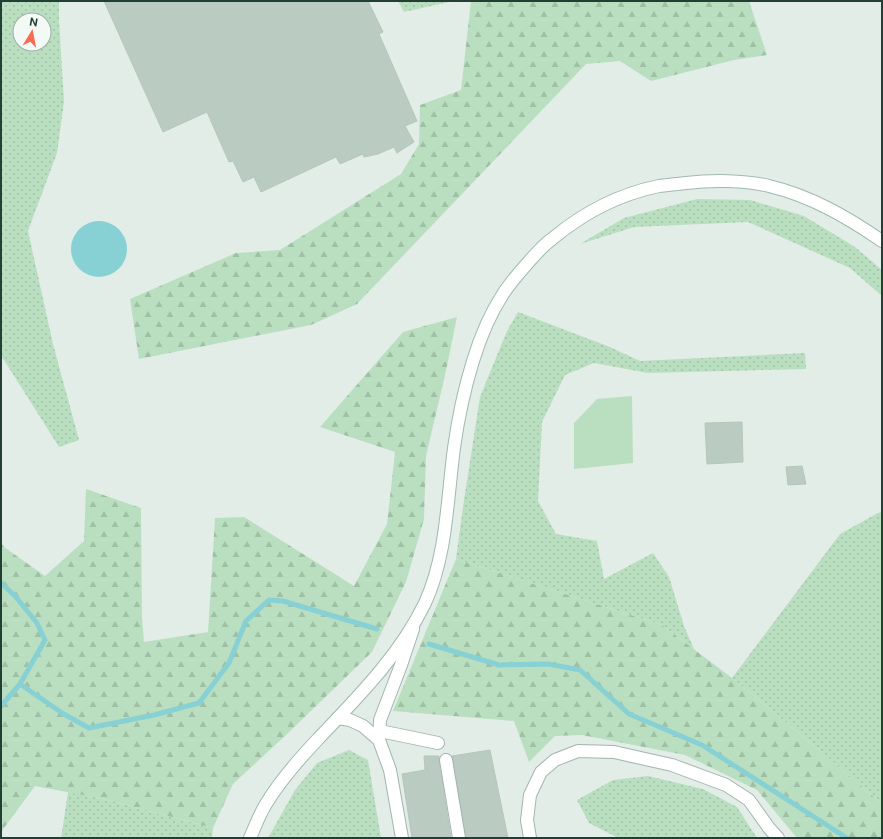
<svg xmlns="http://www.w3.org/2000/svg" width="883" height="839" font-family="'Public Sans',sans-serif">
	<defs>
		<pattern id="grass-dots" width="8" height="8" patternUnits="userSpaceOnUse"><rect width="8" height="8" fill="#badfc0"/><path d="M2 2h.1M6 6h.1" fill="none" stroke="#a0c0a6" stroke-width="1.8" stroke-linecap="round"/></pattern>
		<pattern id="forest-firs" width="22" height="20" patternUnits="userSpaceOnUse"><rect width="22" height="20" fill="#badfc0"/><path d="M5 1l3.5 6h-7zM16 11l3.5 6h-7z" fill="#a0c0a6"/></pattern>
	</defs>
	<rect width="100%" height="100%" fill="#e2ede7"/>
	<!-- grass -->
	<path fill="url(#grass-dots)" fill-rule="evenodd" d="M 1,1 L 59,1 L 59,20 L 64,102 L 57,153 L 28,231 L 53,344 L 79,440 L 59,447 L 4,360 L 1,357 ZM 20,20 L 44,20 L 44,44 L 20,44 Z
		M 398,1 L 454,1 L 404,12 Z
		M 697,199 L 750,200 L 804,216 L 855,247 L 882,270 L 882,296 L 850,268 L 748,222 L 634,227 L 580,244 L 624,218 Z
		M 518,312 L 610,347 L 640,361 L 805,353 L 806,369 L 648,373 L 594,363 L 565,375 L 542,422 L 538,501 L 556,534 L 597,541 L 604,579 L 653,553 L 669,577 L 684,626 L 694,649 L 662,625 L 456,559 L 464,500 L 480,397 L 507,331 Z
		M 882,512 L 882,804 L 823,753 L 732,678 L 840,534 L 878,513 Z
		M 349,750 L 368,760 L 381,838 L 268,838 L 295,790 L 317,763 Z
		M 648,776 L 703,789 L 737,807 L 757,838 L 618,838 L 589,823 L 577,800 L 613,780 Z
		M 68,792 L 104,799 L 213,828 L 212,838 L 61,838 Z"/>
	<!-- forest -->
	<path fill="url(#forest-firs)" d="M 471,1 L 749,1 L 767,55 L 734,60 L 651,81 L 620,61 L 586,64 L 357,304 L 311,325 L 139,359 L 130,299 L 236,253 L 280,250 L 401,174 L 419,144 L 420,105 L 461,90 Z
		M 457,317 L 446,371 L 426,456 L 424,519 L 406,582 L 372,652 L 285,736 L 233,784 L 213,828 L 104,799 L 35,786 L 1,832 L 1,542 L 4,547 L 45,576 L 84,541 L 86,489 L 141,508 L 142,618 L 144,642 L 208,632 L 215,518 L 244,517 L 354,586 L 387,524 L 395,452 L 320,427 L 403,332 Z
		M 456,559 L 662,625 L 732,678 L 823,753 L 882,804 L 882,838 L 797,838 L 757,790 L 685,755 L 582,735 L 555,736 L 529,762 L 514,721 L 393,711 Z"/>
	<!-- garden -->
	<path fill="#badfc0" d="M 632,396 L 633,463 L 574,469 L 574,423 L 597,399 Z"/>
	<!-- water -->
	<path fill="#87d1d5" d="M71 249a28 28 0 1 1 56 0a28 28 0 1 1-56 0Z"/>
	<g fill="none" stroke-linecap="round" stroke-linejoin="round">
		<!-- stream -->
		<path stroke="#87d1d5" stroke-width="5" d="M 1,583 L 15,596 L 37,623 L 45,640 L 20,684 L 1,706
			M 429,644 L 499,665 L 548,664 L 580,670 L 629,714 L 702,745 L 847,838
			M 20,684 L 62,713 L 89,728 L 154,715 L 199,703 L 229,663 L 246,621 L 269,600 L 283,601 L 377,629"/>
	</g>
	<!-- building -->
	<path fill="#bacbc2" stroke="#b4c7bd" d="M 104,1 L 368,1 L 383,32 L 379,34 L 417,121 L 405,126 L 414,142 L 397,153 L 394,147 L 378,154 L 364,157 L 363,154 L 340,164 L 336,157 L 261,192 L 254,177 L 243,182 L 233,161 L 229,162 L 207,112 L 163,132 Z
		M 742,422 L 743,462 L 707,464 L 705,423 Z
		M 802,466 L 806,484 L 788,485 L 786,467 Z
		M 490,750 L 508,838 L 466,838 L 453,759 L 452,756 Z
		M 424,756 L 439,756 L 439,761 L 451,838 L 412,838 L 402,774 L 425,770 Z"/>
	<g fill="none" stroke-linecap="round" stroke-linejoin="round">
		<defs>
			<path id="street" d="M 338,718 L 350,720 L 363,726 L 379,740 L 390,770 L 402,838
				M 380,731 L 438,743
				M 379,740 L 380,720 L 401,665 L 413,629
				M 446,760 L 459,838
				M 530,838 L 527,820 L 530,795 L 541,772 L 555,760 L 578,751 L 614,752 L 672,765 L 726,785 L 749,800 L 769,828 L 778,838"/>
			<path id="secondary" d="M 250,838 C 255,827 259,815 266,804 C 279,782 300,758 318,739 C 358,697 400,655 425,603 C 447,555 447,500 454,448 C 458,419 464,390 473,361 C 480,338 490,314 503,294 C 510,283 518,274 526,265 C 534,256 542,246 552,239 C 583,213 620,194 659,186 C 668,185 677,184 686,183 C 711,180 745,180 769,186 C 811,196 847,217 882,241"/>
		</defs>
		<!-- street casing -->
		<use href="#street" stroke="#a4b5ae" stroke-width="14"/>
		<!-- secondary casing -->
		<use href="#secondary" stroke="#a0b9ae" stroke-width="14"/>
		<!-- street -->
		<use href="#street" stroke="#fff" stroke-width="12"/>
		<!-- secondary -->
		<use href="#secondary" stroke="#fff" stroke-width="12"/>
	</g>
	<!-- border -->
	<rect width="883" height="839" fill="none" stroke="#213f34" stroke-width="4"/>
	<!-- north arrow -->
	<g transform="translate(32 32) rotate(10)"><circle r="19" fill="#f3f9f5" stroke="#9fafa8"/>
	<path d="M0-3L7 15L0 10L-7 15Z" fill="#f96c54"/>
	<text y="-6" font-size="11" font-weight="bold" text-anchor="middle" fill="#213f34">N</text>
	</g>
</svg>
